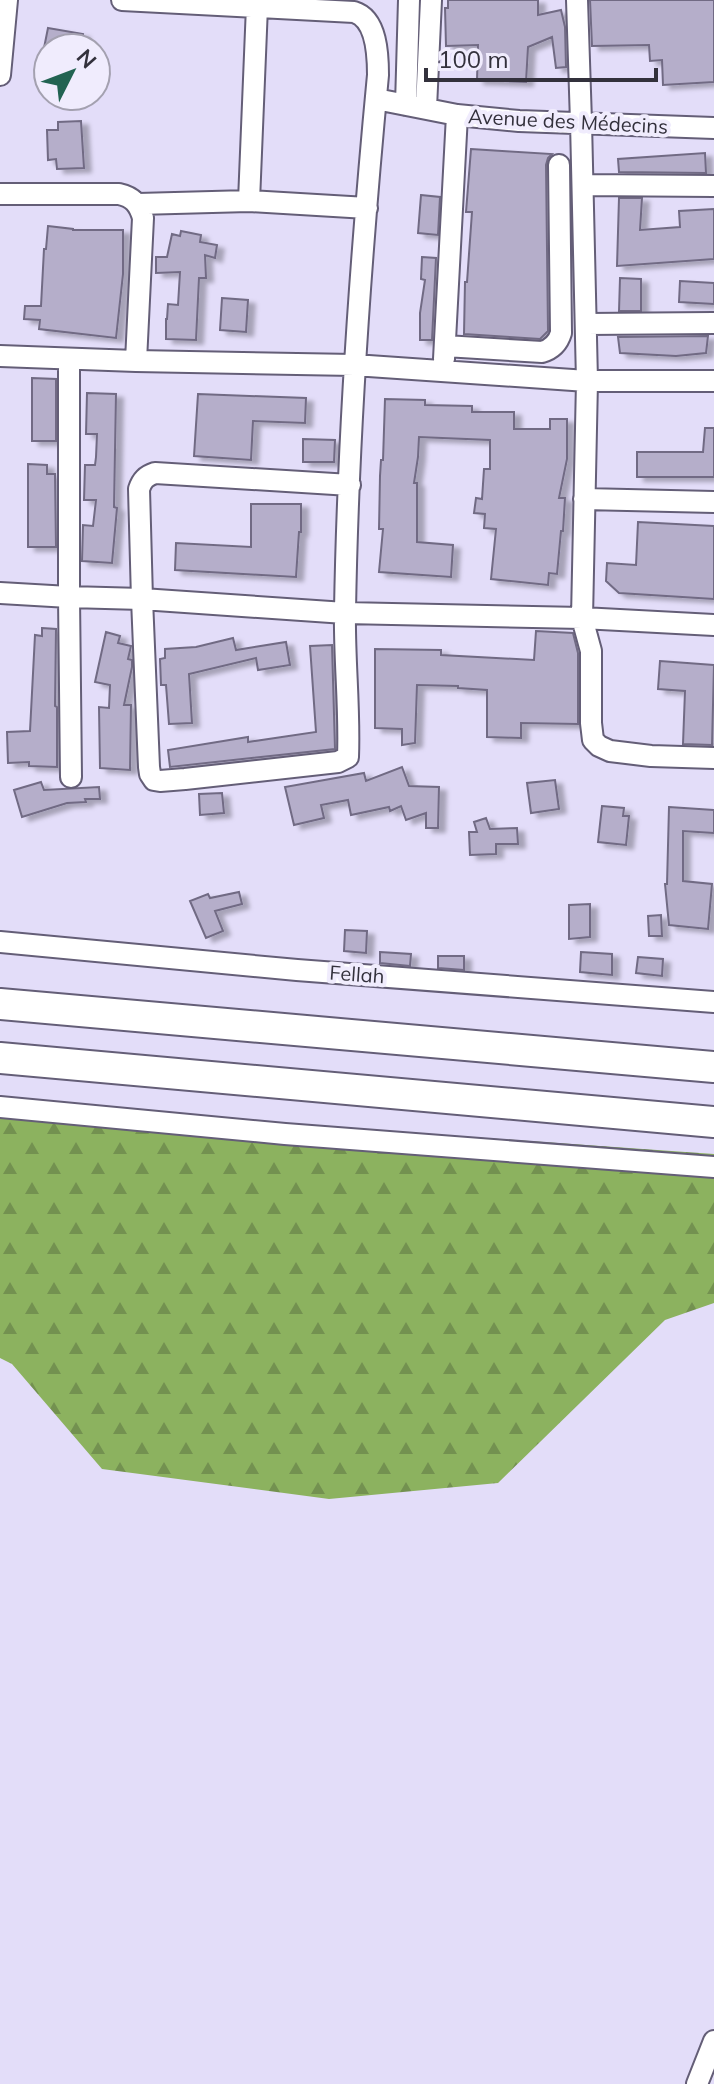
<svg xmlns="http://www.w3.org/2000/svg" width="714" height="2084" font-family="Mulish,sans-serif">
	<defs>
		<pattern id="forest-firs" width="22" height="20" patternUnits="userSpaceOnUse" patternTransform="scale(2)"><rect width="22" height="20" fill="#8cb25f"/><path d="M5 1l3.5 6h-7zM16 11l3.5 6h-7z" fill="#739150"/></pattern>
		<filter id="shadow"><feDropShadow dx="7" dy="4" stdDeviation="2" flood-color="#0004"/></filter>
	</defs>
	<rect width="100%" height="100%" fill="#e3ddf9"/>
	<!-- forest -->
	<path fill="url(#forest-firs)" d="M 0,1104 L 714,1154 L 714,1303 L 665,1320 L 498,1483 L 329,1499 L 102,1469 L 12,1364 L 0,1358 Z"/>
	<!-- building -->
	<path fill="#b5aeca" stroke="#716b84" stroke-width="2" filter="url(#shadow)" d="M 448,0 L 538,0 L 538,15 L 561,10 L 565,27 L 566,67 L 556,68 L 552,37 L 528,47 L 526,82 L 477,80 L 478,45 L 446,46 L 445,8 L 448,8 Z
		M 590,0 L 714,0 L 714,82 L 663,85 L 662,60 L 650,61 L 649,45 L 592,46 Z
		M 48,28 L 83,34 L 81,48 L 44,48 Z
		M 81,121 L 84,168 L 57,169 L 56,159 L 48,160 L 47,130 L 58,130 L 58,122 Z
		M 471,149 L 552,154 L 548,158 L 546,165 L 548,331 L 540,339 L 464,334 L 465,282 L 467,282 L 472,212 L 466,212 Z
		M 705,153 L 706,173 L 619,172 L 618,159 Z
		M 421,195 L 440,197 L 438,235 L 418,233 Z
		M 619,198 L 642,198 L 640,230 L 680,227 L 679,211 L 714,209 L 714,259 L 617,266 Z
		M 48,226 L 73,229 L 73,230 L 123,230 L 123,274 L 116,338 L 39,329 L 40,320 L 24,319 L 25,306 L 41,306 L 44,249 L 46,249 Z
		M 181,231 L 201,235 L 200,242 L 217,245 L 215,258 L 205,255 L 206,278 L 199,278 L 196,340 L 166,339 L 166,319 L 167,319 L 168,304 L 178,305 L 180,272 L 156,273 L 156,257 L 167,257 L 172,234 L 180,236 Z
		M 422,257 L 436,258 L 432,340 L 420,340 L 420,313 L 425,280 L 421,279 Z
		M 620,278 L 641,279 L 641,311 L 619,311 Z
		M 680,281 L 714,283 L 714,304 L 679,302 Z
		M 222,298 L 248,300 L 246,332 L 220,330 Z
		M 708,336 L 706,353 L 676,356 L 620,353 L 618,337 Z
		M 32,378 L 56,379 L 56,441 L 32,441 Z
		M 87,393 L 116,394 L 114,507 L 117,508 L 112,563 L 82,561 L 83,525 L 93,526 L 96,500 L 84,500 L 85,465 L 95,465 L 96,457 L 97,434 L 86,434 Z
		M 198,394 L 306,398 L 305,423 L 253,421 L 251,460 L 194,456 Z
		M 385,399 L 425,400 L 425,405 L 472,406 L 472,412 L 514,412 L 514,429 L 550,429 L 550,419 L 567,419 L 567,459 L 559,498 L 565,498 L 563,531 L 561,531 L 557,574 L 549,573 L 548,585 L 491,579 L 496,529 L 484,528 L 485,514 L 474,513 L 476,498 L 482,499 L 484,469 L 490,469 L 490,440 L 419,437 L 418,457 L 414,483 L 417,483 L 417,542 L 453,545 L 451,577 L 379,572 L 383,529 L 379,529 L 380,476 L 381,460 L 383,460 Z
		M 705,428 L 714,428 L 714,477 L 637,477 L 637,452 L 703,452 Z
		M 303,439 L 335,440 L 334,462 L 303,462 Z
		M 28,464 L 47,465 L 47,474 L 55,474 L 56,547 L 28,547 Z
		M 251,504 L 301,504 L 301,532 L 299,532 L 296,577 L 175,570 L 176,543 L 251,547 Z
		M 638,522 L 714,526 L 714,599 L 619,593 L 606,581 L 607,563 L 636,565 Z
		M 42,628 L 56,629 L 55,706 L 57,707 L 57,767 L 29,766 L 29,762 L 8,763 L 7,732 L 30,731 L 35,635 L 42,636 Z
		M 536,631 L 573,633 L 578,653 L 578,724 L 521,723 L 521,738 L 487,737 L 487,690 L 458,688 L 458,686 L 417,685 L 415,743 L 402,745 L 402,729 L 375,728 L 375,649 L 441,650 L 441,655 L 534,660 Z
		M 106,632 L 120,636 L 118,643 L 131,646 L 128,659 L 132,660 L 132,667 L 124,705 L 131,705 L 130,770 L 100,768 L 99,707 L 109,708 L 110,685 L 95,682 Z
		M 233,638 L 236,650 L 286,642 L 290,665 L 258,670 L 256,658 L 189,674 L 192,723 L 169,724 L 166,685 L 161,685 L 160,659 L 165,658 L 165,649 L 196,647 Z
		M 332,645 L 335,749 L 170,767 L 168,750 L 248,737 L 248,742 L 316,732 L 310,646 Z
		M 660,661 L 714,665 L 712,745 L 683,744 L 685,691 L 658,689 Z
		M 402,767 L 409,786 L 439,787 L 438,828 L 426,828 L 426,813 L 406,820 L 401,806 L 390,811 L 389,807 L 351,815 L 348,800 L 321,805 L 324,818 L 294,825 L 285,787 L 364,773 L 366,781 Z
		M 555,780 L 559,809 L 531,813 L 527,783 Z
		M 41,782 L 44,790 L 99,787 L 100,799 L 85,799 L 86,802 L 67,803 L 22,817 L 14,790 Z
		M 222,793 L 224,813 L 200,815 L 199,794 Z
		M 602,806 L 624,808 L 623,816 L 629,816 L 626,845 L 598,842 Z
		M 669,807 L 714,810 L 714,833 L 683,831 L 683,881 L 712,884 L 708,929 L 669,925 L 665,884 L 667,884 Z
		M 486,818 L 490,829 L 517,828 L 518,844 L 496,844 L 496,854 L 470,855 L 469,832 L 477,832 L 474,822 Z
		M 239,892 L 242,904 L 215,911 L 223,931 L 206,938 L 190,901 L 208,894 L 210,898 Z
		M 590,904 L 590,937 L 569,939 L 569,905 Z
		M 661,915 L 662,936 L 649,936 L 648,916 Z
		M 345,930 L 367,931 L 366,953 L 344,951 Z
		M 380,952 L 411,954 L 410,966 L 380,963 Z
		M 581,952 L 612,954 L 612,975 L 580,972 Z
		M 438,956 L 464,956 L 464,970 L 438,968 Z
		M 638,957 L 663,959 L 662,976 L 636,973 Z"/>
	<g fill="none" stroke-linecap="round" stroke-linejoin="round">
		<defs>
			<path id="minor" d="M 122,0 L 354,12 C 377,19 378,55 378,75 C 361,253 348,432 345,611 C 344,659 350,708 348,757 L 338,762 L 185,779 L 160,781 L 154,780 L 150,774 L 149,767 L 142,599 L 139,489 C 142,480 146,476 155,473 L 350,485
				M 577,0 L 581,122 L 587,381 L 582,618 L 591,651 L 591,723 L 593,740 L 599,746 L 610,751 L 651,756 L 714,758
				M 0,75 L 7,0
				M 376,99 L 457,115 L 519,121 L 714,128
				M 406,105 L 409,0
				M 426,108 L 431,0
				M 583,185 L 714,186
				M 0,194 L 119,194 C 133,197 139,204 143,218 L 136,361
				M 249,201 L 257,6
				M 138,204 L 249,201 L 367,208
				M 586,324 L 714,323
				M 445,346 L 542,352 C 552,349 558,343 561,333 L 559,165
				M 0,356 L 136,361 L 354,365 L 587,381 L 714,381
				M 69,359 L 69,597 L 71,777
				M 444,359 L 457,115
				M 584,499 L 714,502
				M 0,593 L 69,597 L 142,599 L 345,613 L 582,618 L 714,625
				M 0,942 L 297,970 L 714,1002
				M 0,1107 L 285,1134 L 714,1167
				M 697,2084 L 714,2041"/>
			<path id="highway" d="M 0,1004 L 714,1067
				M 0,1058 L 714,1122"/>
		</defs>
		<!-- minor casing -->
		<use href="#minor" stroke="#645e77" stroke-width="24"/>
		<!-- highway casing -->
		<use href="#highway" stroke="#645e77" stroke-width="34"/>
		<!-- minor -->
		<use href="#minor" stroke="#fff" stroke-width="20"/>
		<!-- highway -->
		<use href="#highway" stroke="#fff" stroke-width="30"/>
	</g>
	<g text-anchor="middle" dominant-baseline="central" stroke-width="8" stroke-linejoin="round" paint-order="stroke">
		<!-- street labels -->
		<g font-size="20" fill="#33313c" stroke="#f0ecfd">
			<text transform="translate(568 121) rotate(3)">Avenue des Médecins</text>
			<text transform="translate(357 974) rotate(4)">Fellah</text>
		</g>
	</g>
	<!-- north arrow -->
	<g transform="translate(72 72) rotate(48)"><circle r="38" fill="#f0ecfd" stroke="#a4a1b0" stroke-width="2"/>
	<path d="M0-6L14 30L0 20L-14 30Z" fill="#226352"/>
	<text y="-12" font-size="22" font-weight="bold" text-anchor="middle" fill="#33313c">N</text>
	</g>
	<!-- scale -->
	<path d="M426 68v12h230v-12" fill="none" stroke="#33313c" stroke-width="4"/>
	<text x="438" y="68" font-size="24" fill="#33313c" stroke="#f0ecfd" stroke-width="6" paint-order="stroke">100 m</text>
</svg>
